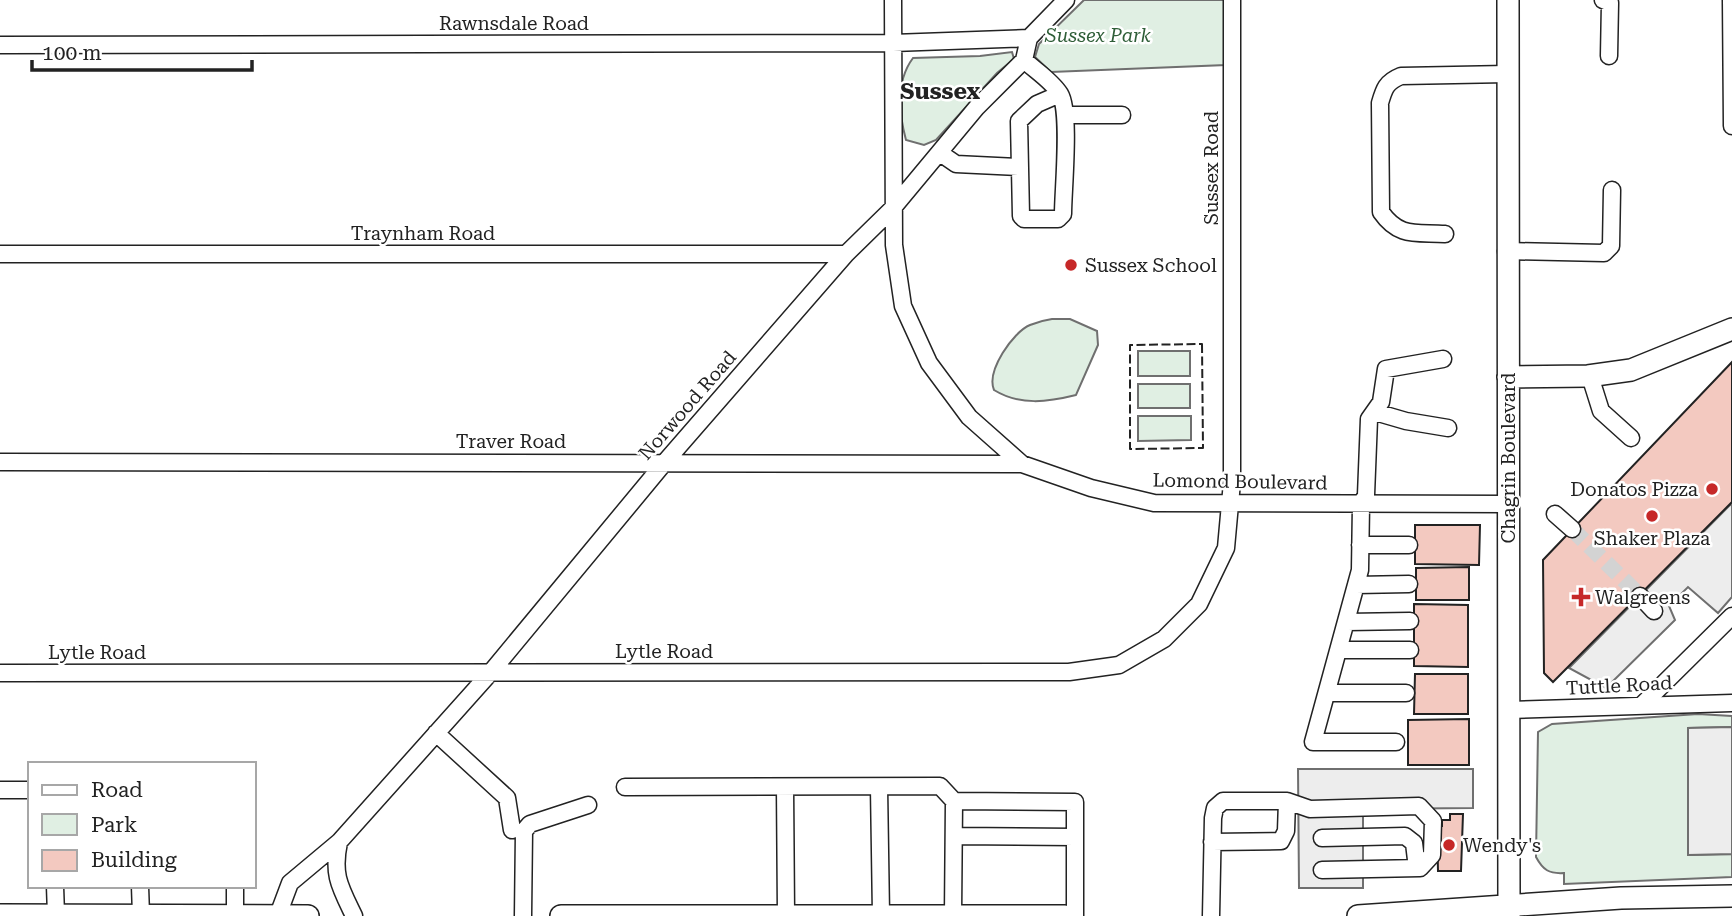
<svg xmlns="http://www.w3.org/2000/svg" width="1732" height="916" font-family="'Roboto Serif',serif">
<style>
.green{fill:#e0efe3;stroke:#6f6f6f;stroke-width:2}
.parking{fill:#ededed;stroke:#6f6f6f;stroke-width:2}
.building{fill:#f3c9c0;stroke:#222;stroke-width:2}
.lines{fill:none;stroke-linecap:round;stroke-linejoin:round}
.minor-tunnel{stroke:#d3d3d3;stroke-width:16;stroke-dasharray:16 8;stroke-linecap:butt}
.minor-casing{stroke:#222;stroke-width:19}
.major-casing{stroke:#222;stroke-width:24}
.minor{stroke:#fff;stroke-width:16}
.major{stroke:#fff;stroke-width:21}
.fence{stroke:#222;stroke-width:2;stroke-dasharray:9 3.5;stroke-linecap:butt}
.poi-dot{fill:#c62828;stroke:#fff;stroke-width:2.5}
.labels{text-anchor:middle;stroke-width:5;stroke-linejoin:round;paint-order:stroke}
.street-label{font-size:19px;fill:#222;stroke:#fff}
.park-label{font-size:19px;font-style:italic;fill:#2f5e38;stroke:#fff}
.poi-label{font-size:19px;fill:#222;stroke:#fff;text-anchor:start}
.quarter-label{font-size:23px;font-weight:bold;fill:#222;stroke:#fff}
</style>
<rect width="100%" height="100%" fill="#fff"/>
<!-- green -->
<path class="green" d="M1084,0H1224L1226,65L1051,72L1035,57L1039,44Z
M1012,52L1014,59L997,73L936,140L924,145L906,140C899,114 895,82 913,58L980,56Z
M1052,319H1070L1097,331L1098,345L1076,395C1048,402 1020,406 994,390C986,371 1013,332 1030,325C1037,322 1045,320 1052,319Z
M1138,351H1190V376H1138Z
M1138,384H1190V408H1138Z
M1138,416H1191V440L1138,441Z
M1698,714L1732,716V727L1688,728V855L1732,854V877L1564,884V873C1549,874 1543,870 1536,857L1538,732L1552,724Z"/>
<!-- parking -->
<path class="parking" d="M1732,503V597L1718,613L1688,587L1669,606L1675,620L1606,688L1569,668Z
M1732,727V854L1688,855V728Z
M1298,769H1473V808L1363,809V888H1299Z"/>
<!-- building -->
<path class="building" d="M1732,362V502L1553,682L1544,673L1543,560Z
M1415,525H1480L1479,565L1415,564Z
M1469,567V600H1416V568Z
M1414,604L1468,605V667L1414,666Z
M1415,674H1468V714H1414Z
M1469,719V765H1408V720Z
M1450,814H1463L1461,871H1438L1437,826H1442V820H1450Z"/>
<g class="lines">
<!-- minor-tunnel -->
<path class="minor-tunnel" d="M1572,529L1640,596"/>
<!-- minor casing -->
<g class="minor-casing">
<path id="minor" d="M893,0L894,245L903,306L929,363L969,417L1022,464L1091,488L1154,503L1508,504
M1603,0L1610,3L1609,56
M1731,0L1732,126
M0,45L893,43L1029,38
M1024,60C1036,71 1052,81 1060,94C1071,112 1063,190 1063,214L1058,219H1024L1021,216L1019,121L1037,104L1060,94
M1065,115H1122
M940,153L956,164L1020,167
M1445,234C1416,232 1399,238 1381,212L1380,103C1384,89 1386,82 1401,76L1507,74
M1506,251L1604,253L1611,246L1612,190
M0,254H846
M1590,376L1601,411L1631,438
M1375,412L1406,421L1448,428
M0,462L1022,464
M1555,514L1572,529
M1360,545H1409
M1356,585L1409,584
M1640,596L1654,611
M1347,622L1410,621
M1340,650H1410
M0,673L1069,672L1119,665L1164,639L1199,604L1226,548L1232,482V0
M1327,693H1406
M1641,706L1732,616
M1508,710L1732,703
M436,733L507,798L512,830
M1396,742H1313L1360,570L1361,505L1366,495L1369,419L1381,402L1386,369L1443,359
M625,787L940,786L954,801L953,915
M785,787L786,915
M879,787L881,915
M0,790H30
M954,801L1075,802V916
M954,836L1075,837
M1322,838L1405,836L1414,843L1417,868
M339,842C332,875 340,887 354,916
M1212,842L1281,841L1286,831L1287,801
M55,886L56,915
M140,886L141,915
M235,886V915
M278,915L290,883L339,842L491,672L665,462L846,254L893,208L977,107L1024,60L1029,38L1066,0
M523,916L524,831L530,824L588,805
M1211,916L1213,818L1215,808L1223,801H1287L1310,809L1419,806L1433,821L1432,855L1420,868L1322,870"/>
</g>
<!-- major casing -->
<g class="major-casing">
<path id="major" d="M1508,0L1509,916
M1508,377L1588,376L1631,370L1732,329
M0,915L308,916
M561,916H1065
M1358,916L1621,898L1732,896"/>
</g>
<!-- minor -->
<use href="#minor" class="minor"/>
<!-- major -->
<use href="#major" class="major"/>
<!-- fence -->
<path class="fence" d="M1202,344L1203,448L1130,449V345Z"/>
</g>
<!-- markers -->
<g class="poi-dot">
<circle cx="1071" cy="265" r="7"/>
<circle cx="1712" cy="489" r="7"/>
<circle cx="1652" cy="516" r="7"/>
<path d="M1577.5 586.5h7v7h7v7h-7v7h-7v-7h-7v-7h7z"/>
<circle cx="1449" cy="845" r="7"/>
</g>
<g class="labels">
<!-- street labels -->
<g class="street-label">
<text x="514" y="30">Rawnsdale Road</text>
<text transform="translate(1211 168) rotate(-90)" y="7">Sussex Road</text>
<text x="423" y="240">Traynham Road</text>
<text transform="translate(687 405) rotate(-49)" y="7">Norwood Road</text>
<text x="511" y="448">Traver Road</text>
<text transform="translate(1508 458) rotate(-90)" y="7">Chagrin Boulevard</text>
<text transform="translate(1240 481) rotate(1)" y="7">Lomond Boulevard</text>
<text x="664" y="658">Lytle Road</text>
<text x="97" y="659">Lytle Road</text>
<text transform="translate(1619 685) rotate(-3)" y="7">Tuttle Road</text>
</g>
<!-- park labels -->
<g class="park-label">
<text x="1098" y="42">Sussex Park</text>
</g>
<!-- poi labels -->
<g class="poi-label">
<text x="1085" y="272">Sussex School</text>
<text x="1698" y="496" text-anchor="end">Donatos Pizza</text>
<text x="1652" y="545" text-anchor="middle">Shaker Plaza</text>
<text x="1595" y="604">Walgreens</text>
<text x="1463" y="852">Wendy's</text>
</g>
<!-- quarter labels -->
<g class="quarter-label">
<text x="940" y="99">Sussex</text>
</g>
</g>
<!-- legend -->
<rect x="28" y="762" width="228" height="126" fill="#ffffff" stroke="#a7a7a7" stroke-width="2"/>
<rect x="42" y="785" width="35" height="10" fill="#ffffff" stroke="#a7a7a7" stroke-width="2"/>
<text x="91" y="797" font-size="21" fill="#222222">Road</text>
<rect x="42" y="814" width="35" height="21" fill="#e0efe3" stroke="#a7a7a7" stroke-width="2"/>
<text x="91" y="832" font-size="21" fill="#222222">Park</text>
<rect x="42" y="850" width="35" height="21" fill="#f3c9c0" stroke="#a7a7a7" stroke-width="2"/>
<text x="91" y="867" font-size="21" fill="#222222">Building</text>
<!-- scale -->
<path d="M32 60v10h220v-10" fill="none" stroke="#222222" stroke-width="3.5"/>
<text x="42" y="60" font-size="21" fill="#222222" stroke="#ffffff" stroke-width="5" paint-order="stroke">100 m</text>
</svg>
